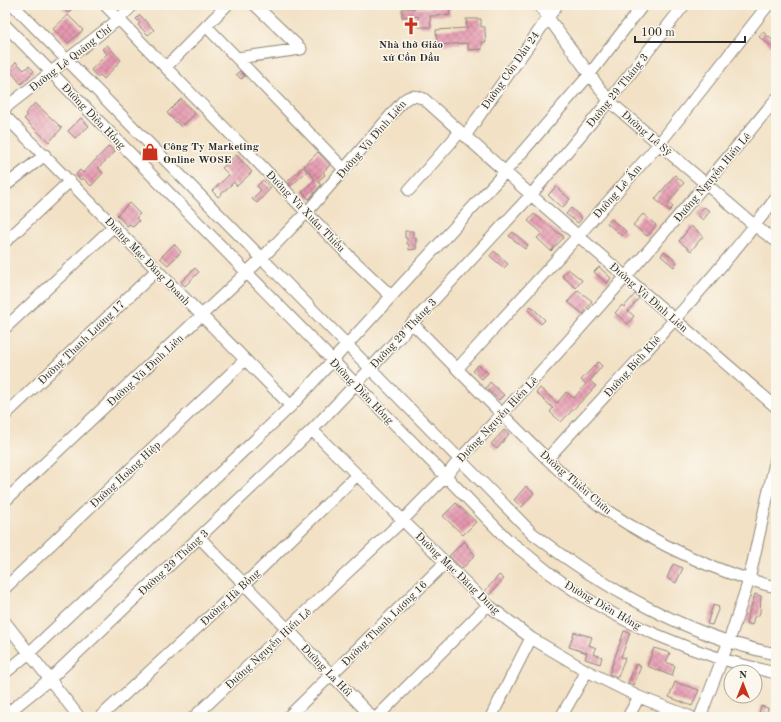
<svg xmlns="http://www.w3.org/2000/svg" width="781" height="722" font-family="'Old Standard TT',serif">
<style>
.building{fill:url(#building-cross-hatch)}
.lines{fill:none;stroke-linecap:round;stroke-linejoin:round}
.minor-casing{stroke:#8e8678;stroke-width:13}
.minor{stroke:#fff;stroke-width:11}
.labels{text-anchor:middle;stroke-width:3;stroke-linejoin:round;paint-order:stroke}
.poi-label{font-size:11px;font-weight:bold;fill:#2b2b2b;stroke:#fbf7ec}
.street-label{font-size:11px;fill:#2b2b2b;stroke:#fbf7ec}
</style>
<defs>
<pattern id="building-cross-hatch" width="8" height="8" patternUnits="userSpaceOnUse"><rect width="8" height="8" fill="#e494ad"/><path d="M0 0l8 8M0 8l8-8" fill="none" stroke="#b9798d"/></pattern>
</defs>
<rect width="100%" height="100%" fill="#fbf7ec"/>
<filter id="ink" filterUnits="userSpaceOnUse"><feTurbulence type="fractalNoise" baseFrequency=".025" numOctaves="2"/><feDisplacementMap in="SourceGraphic" scale="8" xChannelSelector="R" yChannelSelector="G"/><feConvolveMatrix kernelMatrix="1 2 1 2 8 2 1 2 1" color-interpolation-filters="sRGB"/></filter>
<filter id="wash" filterUnits="userSpaceOnUse"><feTurbulence type="fractalNoise" baseFrequency=".012" numOctaves="4" result="noise"/><feDisplacementMap in="SourceGraphic" scale="16" xChannelSelector="R" yChannelSelector="G"/><feGaussianBlur stdDeviation="0.9" result="paint"/><feColorMatrix in="noise" values="0 0 0 0 0 0 0 0 0 0 0 0 0 0 0 0 0 1.4 0 .05"/><feComposite in="paint" operator="in"/></filter>
<g filter="url(#wash)">
<rect width="100%" height="100%" fill="#f2e1c5"/>
<g id="blocks">
<!-- building -->
<path class="building" d="M60,5H76L68,13Z
M449,7L450,15L430,16L431,27H419L418,16L402,17V9Z
M68,15L83,30L68,43L53,29Z
M140,15L154,30L148,35L138,25L140,23L136,19Z
M466,19H481V27H485V31L486,42H482V49L468,50V43L437,45L436,30L467,28Z
M763,32L776,43L774,48L759,37Z
M107,45L121,60L104,79L100,75L97,77L91,70L107,54L102,49Z
M16,62L24,70L29,66L34,71L21,84L9,69Z
M240,71L245,76L241,79L236,74Z
M181,99L195,114L181,127L167,113Z
M35,103L62,128L49,142L24,119L27,116L25,114Z
M81,118L89,126L75,138L68,131Z
M109,146L115,152L98,168L103,173L91,186L83,178L81,180L76,175L80,170L83,173Z
M318,152L330,165L323,172L325,175L318,181L321,185L309,199L302,192L315,179L304,166Z
M236,155L252,172L237,186L234,182L218,197L212,191L229,175L222,168Z
M303,167L307,171L291,186L287,182Z
M675,175L684,183L668,203L673,207L669,211L655,199Z
M263,180L271,188L257,203L252,199L261,190L257,186Z
M556,187L570,199L562,208L548,195Z
M129,203L140,214L136,218L139,221L133,227L130,224L127,226L117,215Z
M704,207L710,211L703,220L697,215Z
M571,208L582,218L578,223L566,214Z
M534,214L564,237L551,251L537,238L542,233L528,221Z
M643,214L656,225L647,236L633,225Z
M611,219L626,231L622,236L607,223Z
M691,226L703,236L691,251L679,241Z
M405,231H413V238H416V249L409,250V244H407V238H405Z
M513,232L528,245L525,249L509,236Z
M174,244L181,252L168,265L160,258Z
M494,251L508,264L504,268L490,256Z
M664,251L677,262L674,267L661,256Z
M599,267L611,278L607,283L594,272Z
M195,268L199,272L185,286L181,282Z
M568,269L582,280L576,288L562,276Z
M578,290L592,301L583,314L568,302Z
M635,294L639,298L628,311L634,316L628,324L615,313L622,305L624,307Z
M531,306L545,320L541,324L527,309Z
M598,362L602,366L590,381L596,386L561,422L550,412L553,408L536,393L540,388L557,403L566,392L574,398L586,384L581,380Z
M478,365L488,373L482,379L473,371Z
M490,382L504,395L499,400L486,388Z
M504,430L509,434L497,449L491,444Z
M526,486L534,493L522,507L514,500Z
M456,503L476,522L463,535L443,516Z
M464,541L468,545L467,546L475,555L462,569L449,556Z
M673,564L683,568L676,583L667,578Z
M499,575L504,579L489,595L485,591Z
M755,594L761,596L760,612L759,615L754,617L752,625L746,623Z
M713,605L719,607L712,625L707,624Z
M624,631L630,633L621,657L625,658L618,677L609,674Z
M574,632L592,637L589,645L596,648L594,654L602,657L600,664L585,659L587,653L569,647Z
M654,648L670,653L666,662L675,666L672,676L647,666Z
M636,664L641,666L634,685L628,683Z
M675,682L699,690L692,706L669,697Z
M761,706L768,708L766,717H758Z"/>
</g>
</g>
<g filter="url(#ink)">
<use href="#blocks" fill-opacity="0" stroke="#8e8678" stroke-width="1"/>
<g class="lines">
<!-- minor casing -->
<g class="minor-casing">
<path id="minor" d="M13,5L532,533C601,587 690,637 776,654
M105,5L349,256L391,296
M539,5L609,101L755,226L776,241
M5,25L508,540C523,551 537,563 551,574C616,623 697,656 776,673
M206,26L344,169
M237,58L301,49L255,5
M166,67L227,5
M5,108L119,19L133,5
M5,116L291,406
M465,136L557,5
M5,186L45,155
M409,190L460,132
M5,242L70,181
M412,323C455,367 497,410 540,452C561,472 582,494 606,510C658,545 715,572 776,587
M5,328L114,226
M457,369L578,236L659,144L768,5
M5,415L157,270
M312,430L488,605L531,638L587,671L639,697L691,717
M547,459C625,373 706,290 776,198
M5,501L262,258L307,212L403,101C410,95 415,95 424,99L531,195L776,407
M199,537L372,717
M5,588L245,360
M5,622L79,717
M5,673L29,653L291,406L505,172L589,75L643,5
M5,715L50,679L312,430L370,369L531,195L609,101L684,5
M100,717L245,584L357,475
M194,717L403,520L446,476L459,460C569,343 675,223 776,99
M288,717L445,563
M377,717L488,605
M491,717L531,638
M561,717L587,671
M628,717L639,697
M700,717L729,641L749,580L776,458"/>
</g>
<!-- minor -->
<use href="#minor" class="minor"/>
</g>
</g>
<!-- icons -->
<defs>
<g id="church-bare" transform="scale(1.38)"><path d="M-1.2-6h2.4v3.5h3.3v2.4h-3.3V6h-2.4V-.1h-3.3v-2.4h3.3Z" fill="#c8321e" stroke="#fbf7ec" stroke-width="2.5" paint-order="stroke"/></g>
<g id="shop-bare" transform="scale(1.38)"><path d="M-5-2.5h2.3a2.7 3.5 0 0 1 5.4 0H5L5.5 6h-11ZM-1.5-2.5h3a1.5 2.3 0 0 0-3 0Z" fill="#c8321e" stroke="#fbf7ec" stroke-width="2.5" paint-order="stroke"/></g>
</defs>
<g fill-rule="evenodd">
<use href="#church-bare" x="411" y="26"/>
<use href="#shop-bare" x="150" y="152"/>
</g>
<g class="labels">
<!-- poi labels -->
<g class="poi-label">
<text x="411" y="48">Nhà thờ Giáo<tspan x="411" dy="13">xứ Cồn Dầu</tspan></text>
<text x="163" y="150" text-anchor="start">Công Ty Marketing<tspan x="163" dy="13">Online WOSE</tspan></text>
</g>
<!-- street labels -->
<g class="street-label">
<text transform="translate(70 58) rotate(-38)" y="4">Đường Lê Quảng Chí</text>
<text transform="translate(510 70) rotate(-55)" y="4">Đường Cồn Dầu 24</text>
<text transform="translate(617 90) rotate(-51)" y="4">Đường 29 Tháng 3</text>
<text transform="translate(94 116) rotate(46)" y="4">Đường Diên Hồng</text>
<text transform="translate(647 133) rotate(41)" y="4">Đường Lê Sỹ</text>
<text transform="translate(371 139) rotate(-49)" y="4">Đường Vũ Đình Liên</text>
<text transform="translate(712 177) rotate(-50)" y="4">Đường Nguyễn Hiến Lê</text>
<text transform="translate(617 191) rotate(-49)" y="4">Đường Lê Ấm</text>
<text transform="translate(306 211) rotate(46)" y="4">Đường Vũ Xuân Thiều</text>
<text transform="translate(148 261) rotate(46)" y="4">Đường Mạc Đăng Doanh</text>
<text transform="translate(649 297) rotate(41)" y="4">Đường Vũ Đình Liên</text>
<text transform="translate(403 333) rotate(-47)" y="4">Đường 29 Tháng 3</text>
<text transform="translate(81 342) rotate(-44)" y="4">Đường Thanh Lương 17</text>
<text transform="translate(632 366) rotate(-48)" y="4">Đường Bích Khê</text>
<text transform="translate(145 370) rotate(-43)" y="4">Đường Vũ Đình Liên</text>
<text transform="translate(362 391) rotate(46)" y="4">Đường Diên Hồng</text>
<text transform="translate(497 419) rotate(-47)" y="4">Đường Nguyễn Hiến Lê</text>
<text transform="translate(125 474) rotate(-43)" y="4">Đường Hoàng Hiệp</text>
<text transform="translate(576 482) rotate(41)" y="4">Đường Thiều Chửu</text>
<text transform="translate(173 562) rotate(-43)" y="4">Đường 29 Tháng 3</text>
<text transform="translate(458 573) rotate(44)" y="4">Đường Mạc Đăng Dung</text>
<text transform="translate(230 597) rotate(-43)" y="4">Đường Hà Bồng</text>
<text transform="translate(603 605) rotate(30)" y="4">Đường Diên Hồng</text>
<text transform="translate(384 623) rotate(-45)" y="4">Đường Thanh Lương 16</text>
<text transform="translate(268 648) rotate(-43)" y="4">Đường Nguyễn Hiến Lê</text>
<text transform="translate(327 670) rotate(46)" y="4">Đường La Hối</text>
</g>
</g>
<!-- margin -->
<rect width="781" height="722" fill="none" stroke="#fbf7ec" stroke-width="20"/>
<!-- north arrow -->
<g transform="translate(743 684)"><circle r="19" fill="#fbf7ec" stroke="#a8a59f"/>
<path d="M0-3L7 15L0 10L-7 15Z" fill="#c8321e"/>
<text y="-6" font-size="11" font-weight="bold" text-anchor="middle" fill="#2b2b2b">N</text>
</g>
<!-- scale -->
<path d="M635 36v6h110v-6" fill="none" stroke="#2b2b2b" stroke-width="2"/>
<text x="641" y="36" font-size="12" fill="#2b2b2b" stroke="#fbf7ec" stroke-width="3" paint-order="stroke">100 m</text>
</svg>
